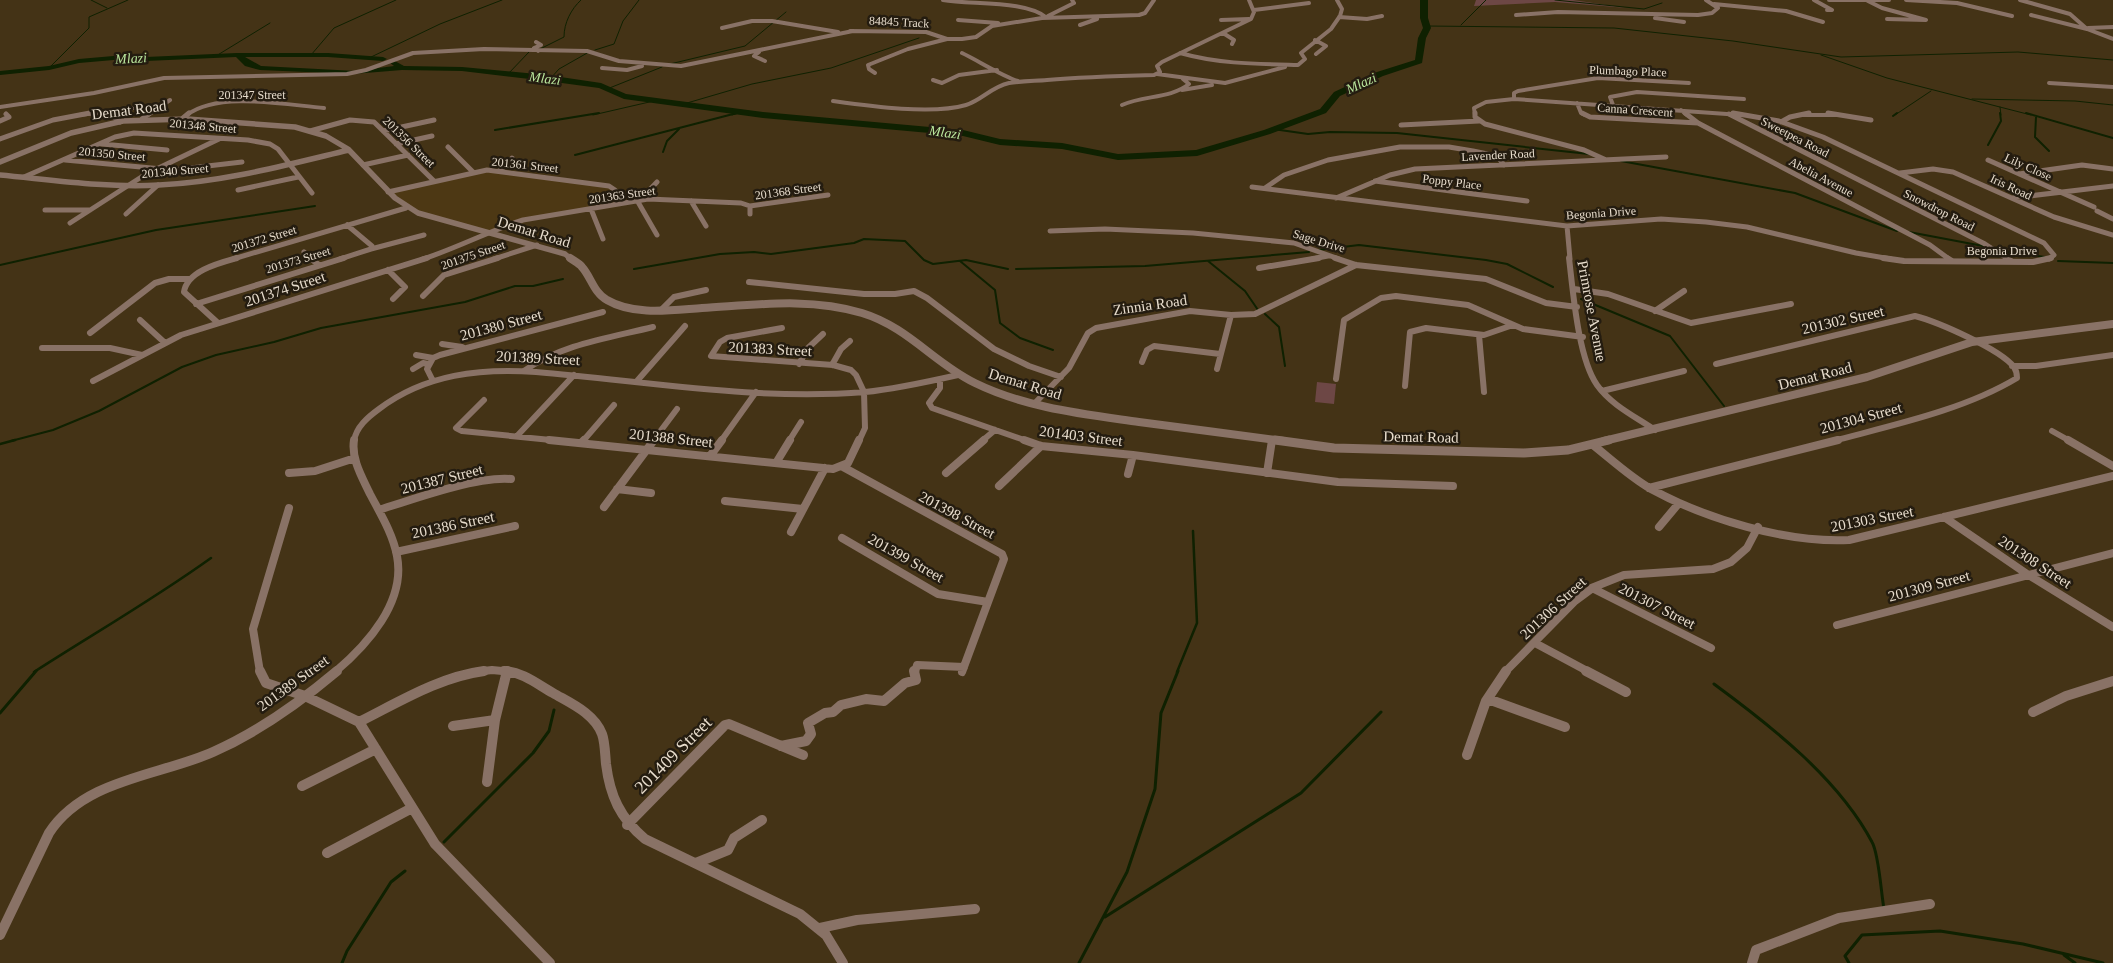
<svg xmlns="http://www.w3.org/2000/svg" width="2113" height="963" font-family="'Times New Roman',serif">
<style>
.built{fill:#4d3814}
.green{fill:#6d4745}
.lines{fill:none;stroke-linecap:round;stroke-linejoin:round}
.stream-far3{stroke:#0f2101;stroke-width:1}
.stream-far2{stroke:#0f2101;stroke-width:2}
.stream-far1{stroke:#0f2101;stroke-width:2.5}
.stream{stroke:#0f2101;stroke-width:3}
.river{fill:#0f2101;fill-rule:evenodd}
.minor-far4{stroke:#897266;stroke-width:4}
.minor-far3{stroke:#897266;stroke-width:5}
.minor-far2{stroke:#897266;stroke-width:6}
.minor-far1{stroke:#897266;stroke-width:8}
.minor{stroke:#897266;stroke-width:10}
.tertiary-far2{stroke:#897266;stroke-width:5.5}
.tertiary-far1{stroke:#897266;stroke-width:8}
.tertiary{stroke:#897266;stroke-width:9}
.labels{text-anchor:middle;stroke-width:5;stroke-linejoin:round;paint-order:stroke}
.far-street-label{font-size:12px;fill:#e7dccc;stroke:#241c10}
.far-water-label{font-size:14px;font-style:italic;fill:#b9e59c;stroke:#241c10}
.street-label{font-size:15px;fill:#e7dccc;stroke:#241c10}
.near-street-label{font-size:18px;fill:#e7dccc;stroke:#241c10}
</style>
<rect width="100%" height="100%" fill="#443316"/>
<!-- built -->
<path class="built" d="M486,170L609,186L622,203L523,220L490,233L418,213L388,192Z"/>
<!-- green -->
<path class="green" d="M1476,0H1573L1627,8L1555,2L1474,6Z
M1317,382L1336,384L1334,404L1315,402Z"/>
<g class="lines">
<!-- stream-far3 -->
<path class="stream-far3" d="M91,0L107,8
M1555,0L1644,9L1662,3
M1461,25L1486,0
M1426,26L1614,28L1733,41L1841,57L2018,52L2113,60
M540,49L564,37C564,23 571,9 581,0
M595,50L614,44L623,21L639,0
M311,55L334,28L396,0
M1821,55L1887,78L2031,115
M216,56L270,23
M369,58L440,24L502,0
M670,64L745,46L786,12
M49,68L89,28V17L128,0
M508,74L529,52
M550,79L559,69L589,52
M607,89L662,67
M1972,99L2075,101L2113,105
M687,103L752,84L831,68L919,38
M2000,107L2001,115
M593,115L658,100
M732,115L742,112
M1895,115L1931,91"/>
<!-- stream-far2 -->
<path class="stream-far2" d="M2026,113L2113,138
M1893,116L1897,113
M2036,117L2035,137L2049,151
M1273,129L1308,134L1330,132L1397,133L1589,154
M495,130L599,113
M1988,145L2001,121L2000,113
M663,152L667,141L679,129
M575,155L737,113
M1621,161L1795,193L1897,231
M1909,232L1983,246
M1318,250L1359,245L1486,260L1507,264L1553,287
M2007,252L2045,257
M960,261L995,290L1000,323L1020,338L1053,350
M1208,261L1245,291L1258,310
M2058,261L2113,263
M0,265L156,230L315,206
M634,269L720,254L754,252L771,254L854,243L864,239L905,241L924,260L933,264L966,260L1008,269
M1016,269L1145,266L1309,252
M1581,299L1670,336L1724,406
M1265,314L1279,327L1285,366
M11,441L53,430L99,411L182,367L216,355L274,342L321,328L465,302L515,286H533L563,279"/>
<!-- stream-far1 -->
<path class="stream-far1" d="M0,444L15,440
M34,672C93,634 154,599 211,558
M1177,672L1197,623L1193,531"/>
<!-- stream -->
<path class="stream" d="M1714,684C1771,726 1838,778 1872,842C1879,854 1881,893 1884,909
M0,713L36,671
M444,842L533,753L549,731L554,710
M1105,917L1301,793L1381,712
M2064,955L2075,963
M342,963L347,951L391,882L405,871
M1079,963L1127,872L1155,789L1161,713L1178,671
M1849,963L1845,956L1862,935L1940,931L2023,944L2103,963"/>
<!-- river -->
<path class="river" d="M1420,0H1428V18L1431,28L1426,38L1422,63L1383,76L1340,96L1326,113L1270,134L1197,156L1118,160L1062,149L1000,145L963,136L763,118L624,99L599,88L547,81L462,71L402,70L353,74L260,70L245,66L236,57L146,61L125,59L79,63L49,70L0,75V71L49,66L79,59L125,55L146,57L237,53H328L383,57L387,59L383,61L328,57H245L261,66L356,71L394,66L389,62L393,60L404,66L462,67L547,75L601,83L626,94L763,112L963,130L1000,139L1062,143L1118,154L1196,150L1264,130L1320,109L1334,92L1377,72L1415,60L1418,38L1423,28L1420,18Z"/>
<!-- minor-far4 -->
<path class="minor-far4" d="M943,0C971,5 1027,0 1047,18
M1814,0L1832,10H1827
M1829,0H1889
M1906,0L1957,3L2012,16
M2020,0L2070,14L2087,29L2113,39
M1868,1L1882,8L1926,20L1887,19
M1714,4L1786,11L1823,22
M1254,10L1309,3
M1516,15L1558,12L1698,15L1712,13L1718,8L1706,0
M2031,15L2087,29
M1048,16L1074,3L1072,0
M1339,17L1367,19L1382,16
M1655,18L1684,22
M958,20L998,23
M1221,20L1249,19
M1080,25L1097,19
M722,28L752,21H772L838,32
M2088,28L2113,27
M850,31L926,32L947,39H962L976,37L992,26L1042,18L1139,15L1145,13L1154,0
M1223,33L1234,40L1232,44
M1315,40L1326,46L1316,54
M536,42L541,45L534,48L538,51
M759,52L754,56L765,61
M962,53C977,60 1004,77 1018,81
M1180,53C1219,64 1257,64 1298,65L1305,59L1301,53L1331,29L1340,16L1342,9L1337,0
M602,68L627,70L642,66
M875,73L869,69L868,65L908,49L947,39
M1157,74L1225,83L1285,67
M933,80L942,83L959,75L997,70
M2049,83L2113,87
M1182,90L1212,85
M1514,99V93L1518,91L1598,78L1689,83
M833,101C869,106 932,115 966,105C982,100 991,87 1009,83C1022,81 1035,81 1047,80C1083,77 1118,76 1154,75L1160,72L1157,66L1162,62L1251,19L1254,12L1249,0
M1577,103L1581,113L1585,115
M1122,105C1144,95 1170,99 1189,84L1183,79
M1613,105L1610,97L1637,92L1744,99
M0,107L94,93L164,78L347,74L366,70L413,53L484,49L587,51L619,61L681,66L853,31
M1681,110L1687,115
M109,113L133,108
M79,115L96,113L111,115
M148,115L170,100
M187,115C218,91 287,105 324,108
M1475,115L1474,108L1486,102L1514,99L1741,115
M1800,115H1840"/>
<!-- minor-far3 -->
<path class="minor-far3" d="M109,113L120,122
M1475,113V117L1485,124L1584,150L1604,159
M1582,113L1590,117L1698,123
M1685,113L1698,123L1930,245L1949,259
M1733,113L1779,121L1823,137L2044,243L2054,255L2049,259
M1828,113L1871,120
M1729,114L1985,244L2008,259
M183,118L189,113
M142,119L150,113
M0,121L9,117L6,114
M1781,122L1790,117L1809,113
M1401,125L1479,121
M310,131L350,120L374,122L434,181
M383,131L434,120
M0,139L53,120L90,113
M102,144L167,150
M396,144L432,136
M448,147L473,172
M65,160L173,170L242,162
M1988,160L2094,207
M363,165L408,155
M500,170L510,163L512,158
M1900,173L1933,169L1953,172L2054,217L2113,235
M2019,174L2082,165L2113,169
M24,177L115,137L134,133L248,140L270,144L278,149L312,193
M1375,181L1527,201
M657,182L638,202L657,235
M1252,187L1567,226L1661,219L1706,222L1747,227L1856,253L1891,259
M1265,188L1284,175L1328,160L1400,147H1449L1473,151L1497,156L1504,165
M238,190L298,177
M388,192L487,170L609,186L615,190L622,203
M1336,198L1390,175L1415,169L1666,157
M2012,198L2113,186
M691,201L706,226
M750,206L828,195
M591,209L603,239
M45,210H90
M2097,211L2113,219
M126,214L158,185
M70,223L146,174L219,139
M1567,226L1570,259
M1050,231L1105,229L1193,233L1294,243L1339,259
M371,249L424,235
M304,252L312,259
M233,259L406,208
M340,259L371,249L372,246L347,225
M423,259C457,248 489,231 523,220L648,199L741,203L750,206V214
M494,259L537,245
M1312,259L1328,256"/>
<!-- minor-far2 -->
<path class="minor-far2" d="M310,258L319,265
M1335,258L1356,265L1486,279L1546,303L1577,307
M1569,258C1573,291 1578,358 1597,385C1611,405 1636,417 1655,430
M1883,258L1904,261L2033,262L2051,258
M1947,258L1952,261
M2006,258L2011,261
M1259,268L1319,258
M388,270L405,287L393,299
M749,282L864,294H895L914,291L927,298L994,349L1029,366L1061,377
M1574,289L1608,294L1691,323L1791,304
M423,296L444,275L498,258
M196,304L344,258
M660,311L674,297L706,290
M1655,311L1684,291
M140,320L165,343
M218,323L184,292C187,271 219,263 237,258
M782,328L727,338L720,342L711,356L833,365L851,370L856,375L864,392L865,428L859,441
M90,333L155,283L169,279H190
M1479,335L1484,392
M442,344L462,347
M42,348H110L142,355
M416,355L433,358
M1142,362L1147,350L1154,346L1220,354
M799,364L808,348L823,334
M1716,364L1915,316C1938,322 2000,349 2014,367C2016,370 2017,374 2017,378C1964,410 1893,425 1833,441
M832,365L841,349L850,341
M2012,366H2036L2113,355
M413,369L423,363L428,364
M1217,369L1231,315
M524,371C562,344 609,338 653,327
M940,379V388L929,403L932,408L1027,441
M1336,379L1344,320L1381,298L1396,296L1468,305L1523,329L1583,337
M93,381L181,335L427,258
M433,381L427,369L433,358L440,355L603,312
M637,381L685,326
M1405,386L1410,332L1426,328L1484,335L1513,325
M1602,391L1684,371
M484,400L456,428L462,431L561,441
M1034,404L1069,368L1088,333L1096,328L1190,311L1231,315L1255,314L1356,265
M2052,431L2070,441
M517,436L574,375
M354,441C356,427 368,417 379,409C425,374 481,368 536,372C645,381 756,401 865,392C896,389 927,382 958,375
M583,441L614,405
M653,441L677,409
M721,441L756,392
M789,441L801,422
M982,441L995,430"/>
<!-- minor-far1 -->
<path class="minor-far1" d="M549,440L833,469L848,463L859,440
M1024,440L1041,446L1133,455L1338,482L1453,486
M2068,440L2113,466
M581,443L584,440
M1593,445C1612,460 1630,477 1651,489C1706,519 1786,543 1849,540L2113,476
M710,456L722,440
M776,463L790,440
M843,467L1002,554L1004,559L962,672
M289,473L315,471L355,458
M946,473L984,440
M1267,473L1272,440
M1128,474L1133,455
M999,486L1041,446
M1649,488L1838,440
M617,489L651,493
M725,501L803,509
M604,507L654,440
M379,510C413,499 477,476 511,479
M1944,517L2027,574L2113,627
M1659,527L1679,503
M791,532L825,468
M842,538L938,594L988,602
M396,552L515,526
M1592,588L1711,648
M1837,625L2113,553
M1535,643L1589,672
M260,672L253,629L289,508
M335,672C367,645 406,602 397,556C393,534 380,513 370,494C362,477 351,459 354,440
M475,672L492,670L512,672
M507,672V670
M915,672L917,665L964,667
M1505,672L1575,601L1594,587L1624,575L1713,569L1731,562L1747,548L1758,527"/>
<!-- minor -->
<path class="minor" d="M260,671L266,683L305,696L359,722L435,844L550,963
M504,671C523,672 537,684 553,693C570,703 594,713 602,734C605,742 605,754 606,764C610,796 620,818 645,839L800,914L826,935L843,963
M1586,671L1626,692
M1488,699L1565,727
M2033,712L2066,696L2113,681
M359,722C399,702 439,677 484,671
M453,726L495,720
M781,746L806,741L811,734L808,723L825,713L833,712L841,705L866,699L884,701L905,683L916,680L914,671
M1467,755L1486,701L1506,671
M487,782L495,720L507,671
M302,786L376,749
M627,825L725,725L729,724L803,755
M327,853L412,808
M696,863L728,850L734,838L762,820
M820,928L857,920L975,909
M0,935L49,833C84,779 159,776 213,752C258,732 299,703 337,671
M1752,963L1756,950L1839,918L1930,904"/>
<!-- tertiary-far2 -->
<path class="tertiary-far2" d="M0,162L71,133L123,121L187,119L295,127L326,136L348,149L395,198L418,213L565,254L571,259
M0,175C53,180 106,188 159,185C224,182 286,165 349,150"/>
<!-- tertiary-far1 -->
<path class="tertiary-far1" d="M570,258C574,261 579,263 582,267C591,277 594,293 607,300C634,316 672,310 702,308C754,305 810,297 862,313C908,327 934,363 975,383C1026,408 1084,414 1139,422C1187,428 1236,435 1284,441
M1604,441L1867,377L1972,342L2113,324"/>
<!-- tertiary -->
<path class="tertiary" d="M1275,440L1334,448L1524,453L1568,450L1609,440"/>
</g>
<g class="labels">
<!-- far-street labels -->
<g class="far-street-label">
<text transform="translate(899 22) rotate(3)" y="4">84845 Track</text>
<text transform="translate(1628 71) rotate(2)" y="4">Plumbago Place</text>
<text x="252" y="99">201347 Street</text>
<text transform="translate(1635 110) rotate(4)" y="4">Canna Crescent</text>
<text transform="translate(203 126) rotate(5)" y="4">201348 Street</text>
<text transform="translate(1795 137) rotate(27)" y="4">Sweetpea Road</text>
<text transform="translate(409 142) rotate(44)" y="4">201356 Street</text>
<text transform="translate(112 154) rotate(5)" y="4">201350 Street</text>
<text transform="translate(1498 155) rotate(-3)" y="4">Lavender Road</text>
<text transform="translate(525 165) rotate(6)" y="4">201361 Street</text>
<text transform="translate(2028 167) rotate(24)" y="4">Lily Close</text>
<text transform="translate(175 171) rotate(-5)" y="4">201340 Street</text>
<text transform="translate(1821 177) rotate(28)" y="4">Abelia Avenue</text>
<text transform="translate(1452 182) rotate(7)" y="4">Poppy Place</text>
<text transform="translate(2011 187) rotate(25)" y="4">Iris Road</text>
<text transform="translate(788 191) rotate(-8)" y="4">201368 Street</text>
<text transform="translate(622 195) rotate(-8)" y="4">201363 Street</text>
<text transform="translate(1939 210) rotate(27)" y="4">Snowdrop Road</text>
<text transform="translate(1601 213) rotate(-4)" y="4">Begonia Drive</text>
<text transform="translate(264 239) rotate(-17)" y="4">201372 Street</text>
<text transform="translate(1319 241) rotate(17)" y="4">Sage Drive</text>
<text x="2002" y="255">Begonia Drive</text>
<text transform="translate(473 255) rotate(-19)" y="4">201375 Street</text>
<text transform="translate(298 260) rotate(-17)" y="4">201373 Street</text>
</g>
<!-- far-water labels -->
<g class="far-water-label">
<text transform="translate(131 58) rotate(-3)" y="5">Mlazi</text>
<text transform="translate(545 78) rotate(7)" y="5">Mlazi</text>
<text transform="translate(1361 83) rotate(-25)" y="5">Mlazi</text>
<text transform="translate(945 132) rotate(8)" y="5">Mlazi</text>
</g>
<!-- street labels -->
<g class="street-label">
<text transform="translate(129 110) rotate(-7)" y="5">Demat Road</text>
<text transform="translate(534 232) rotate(17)" y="5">Demat Road</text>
<text transform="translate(285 289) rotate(-18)" y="5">201374 Street</text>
<text transform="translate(1150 305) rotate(-8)" y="5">Zinnia Road</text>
<text transform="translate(1592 311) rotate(79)" y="5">Primrose Avenue</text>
<text transform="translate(1843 320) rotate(-13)" y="5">201302 Street</text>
<text transform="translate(501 325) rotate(-15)" y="5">201380 Street</text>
<text transform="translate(770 349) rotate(3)" y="5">201383 Street</text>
<text transform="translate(538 358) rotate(3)" y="5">201389 Street</text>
<text transform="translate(1815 376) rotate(-14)" y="5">Demat Road</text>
<text transform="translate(1025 384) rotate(17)" y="5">Demat Road</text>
<text transform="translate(1861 418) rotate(-15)" y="5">201304 Street</text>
<text transform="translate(1081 436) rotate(7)" y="5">201403 Street</text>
<text transform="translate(1421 437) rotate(1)" y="5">Demat Road</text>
<text transform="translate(671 438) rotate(6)" y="5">201388 Street</text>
<text transform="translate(442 479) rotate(-14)" y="5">201387 Street</text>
<text transform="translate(957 515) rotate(28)" y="5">201398 Street</text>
<text transform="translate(1872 519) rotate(-11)" y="5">201303 Street</text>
<text transform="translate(453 525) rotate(-12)" y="5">201386 Street</text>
<text transform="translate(906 558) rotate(29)" y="5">201399 Street</text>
<text transform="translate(2035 562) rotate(33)" y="5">201308 Street</text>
<text transform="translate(1929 586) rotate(-15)" y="5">201309 Street</text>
<text transform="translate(1657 606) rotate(27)" y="5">201307 Street</text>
<text transform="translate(1553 608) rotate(-43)" y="5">201306 Street</text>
<text transform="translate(293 683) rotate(-36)" y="5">201389 Street</text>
</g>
<!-- near-street labels -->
<g class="near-street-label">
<text transform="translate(673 755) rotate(-45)" y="6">201409 Street</text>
</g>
</g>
</svg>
